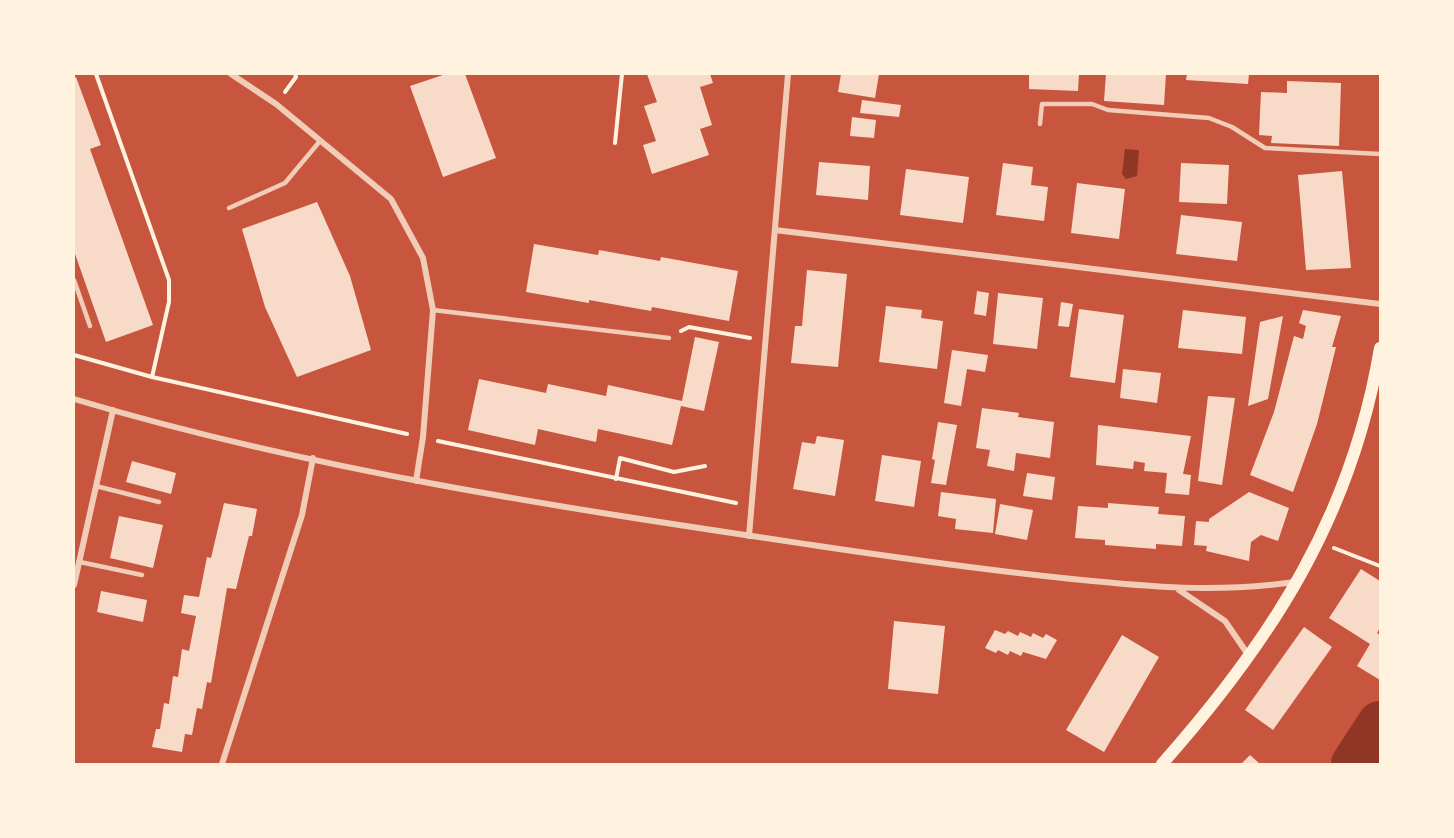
<svg xmlns="http://www.w3.org/2000/svg" width="1454" height="838" font-family="'Sofia Sans Condensed',sans-serif">
<style>
.water{fill:#8f3625}
.lines{fill:none;stroke-linecap:round;stroke-linejoin:round}
.river{stroke:#8f3625;stroke-width:46}
.building{fill:#f7dbc8}
.path{stroke:#fff3e0;stroke-width:4}
.service{stroke:#f1ccb7;stroke-width:4.5}
.minor{stroke:#f1ccb7;stroke-width:6}
.secondary{stroke:#fff3e0;stroke-width:12}
</style>
<rect width="100%" height="100%" fill="#c8553d"/>
<!-- water -->
<path class="water" d="M1125,149L1139,150L1137,176L1126,179L1122,174Z"/>
<g class="lines">
<!-- river -->
<path class="river" d="M1354,764L1380,724"/>
</g>
<!-- building -->
<path class="building" d="M446,74H465L496,158L443,177L410,86Z
M647,74H710L713,83L700,87L712,125L700,129L709,155L652,174L643,145L656,141L644,106L657,102Z
M841,74H879L875,98L838,92Z
M1029,74H1079L1078,91L1029,89Z
M1106,74H1166L1164,105L1104,101Z
M1187,74H1249L1248,84L1186,80Z
M76,77L101,145L90,149L153,325L106,342L74,251V78Z
M1287,81L1341,83L1339,146L1271,143L1272,136L1259,135L1261,92L1287,93Z
M862,100L901,105L899,117L860,113Z
M852,117L876,120L874,138L850,136Z
M819,162L870,166L868,200L816,195Z
M1003,163L1033,167L1031,185L1048,187L1044,221L996,215Z
M1181,163L1229,165L1227,204L1179,202Z
M906,169L969,177L963,223L900,215Z
M1342,171L1351,268L1306,270L1298,175Z
M1077,183L1125,189L1119,239L1071,233Z
M317,202L350,276L371,350L297,377L265,307L242,229Z
M1181,215L1242,222L1237,261L1176,254Z
M534,244L598,255L599,250L660,261L661,257L738,271L729,321L652,307L651,311L589,300V303L526,292Z
M807,270L847,274L838,367L791,363L795,326H802Z
M977,291L989,293L986,316L974,314Z
M998,293L1043,298L1037,349L993,344Z
M1061,302L1073,304L1069,327L1058,326Z
M886,306L922,310L921,318L943,321L937,369L879,362Z
M1079,309L1124,315L1115,383L1070,377Z
M1183,310L1246,317L1242,354L1178,348Z
M1303,310L1341,316L1332,347H1336L1317,424L1293,492L1250,475L1274,412L1294,336L1303,339L1306,326L1299,323Z
M1283,316L1268,399L1248,406L1260,322Z
M695,337L719,342L704,411L681,406L672,445L598,429L596,442L538,429L535,445L468,430L479,379L546,393L548,384L606,396L608,385L682,401Z
M952,350L988,355L985,372L967,369L961,406L944,403Z
M1123,369L1161,373L1157,403L1120,398Z
M1208,396L1235,398L1222,485L1198,481Z
M982,408L1019,413L1018,417L1054,422L1050,458L1016,453L1014,471L987,466L990,450L976,448Z
M938,422L957,425L946,485L931,483L935,460L932,459Z
M1098,425L1191,436L1183,474L1191,475L1189,495L1165,493L1167,473L1144,471L1145,463L1134,461L1133,469L1096,465Z
M817,436L844,440L835,496L793,489L802,442L815,444Z
M882,455L921,461L914,507L875,501Z
M132,461L176,473L171,494L126,482Z
M1027,473L1055,477L1052,500L1023,496Z
M941,492L996,499L993,533L955,529L956,519L938,516Z
M1249,492L1289,508L1278,541L1261,535L1251,542L1249,561L1206,551L1207,546L1194,545L1196,521L1209,522V519Z
M224,503L257,509L252,536H249L236,589L227,588L211,683L207,682L202,709L197,708L192,735L185,734L182,752L152,747L156,729H160L164,703L169,704L173,676L178,677L182,649L189,651L196,616L181,613L184,595L199,597L207,557L211,558Z
M1108,503L1159,507L1158,514L1185,516L1182,546L1156,544V549L1105,545V540L1075,538L1078,506L1108,508Z
M1000,504L1033,510L1027,540L995,534Z
M119,516L163,525L153,568L110,558Z
M1361,569L1380,581V628L1377,633L1380,635V680L1357,666L1370,644L1329,618Z
M101,591L147,600L143,622L97,612Z
M894,621L945,626L938,694L888,689Z
M1304,627L1332,647L1273,730L1245,710Z
M995,630L1005,634L1008,631L1018,636L1020,632L1031,637L1033,633L1043,638L1046,634L1057,640L1046,659L1023,652L1021,656L1010,651L1008,655L998,650L996,653L985,648Z
M1122,635L1159,657L1104,752L1066,730Z
M1250,755L1260,764H1241Z"/>
<g class="lines">
<!-- path -->
<path class="path" d="M96,74L169,280V302L152,377
M285,92L296,77L295,74
M615,143L622,74
M681,331L689,327L750,338
M74,355L152,377L407,434
M438,441L736,503
M616,479L620,458L674,472L705,466
M1334,548L1380,566"/>
<!-- service -->
<path class="service" d="M1040,124L1042,104H1092L1108,110L1209,118L1232,127L1265,148L1380,154
M229,208L285,183L320,141
M74,280L90,326
M433,310L669,338
M96,486L159,502
M80,562L142,575"/>
<!-- minor -->
<path class="minor" d="M231,74L276,104L391,199L423,258L433,310L423,437L416,481
M775,230L1380,304
M74,399C314,471 564,508 812,545C899,558 985,570 1072,579C1151,587 1215,593 1295,582
M749,536L788,74
M74,585L113,410
M1179,590L1225,621L1249,656
M222,764L302,515L313,458"/>
<!-- secondary -->
<path class="secondary" d="M1162,764C1272,640 1352,516 1380,348"/>
</g>
<!-- border -->
<rect width="1454" height="838" fill="none" stroke="#fff3e0" stroke-width="150"/>
</svg>
